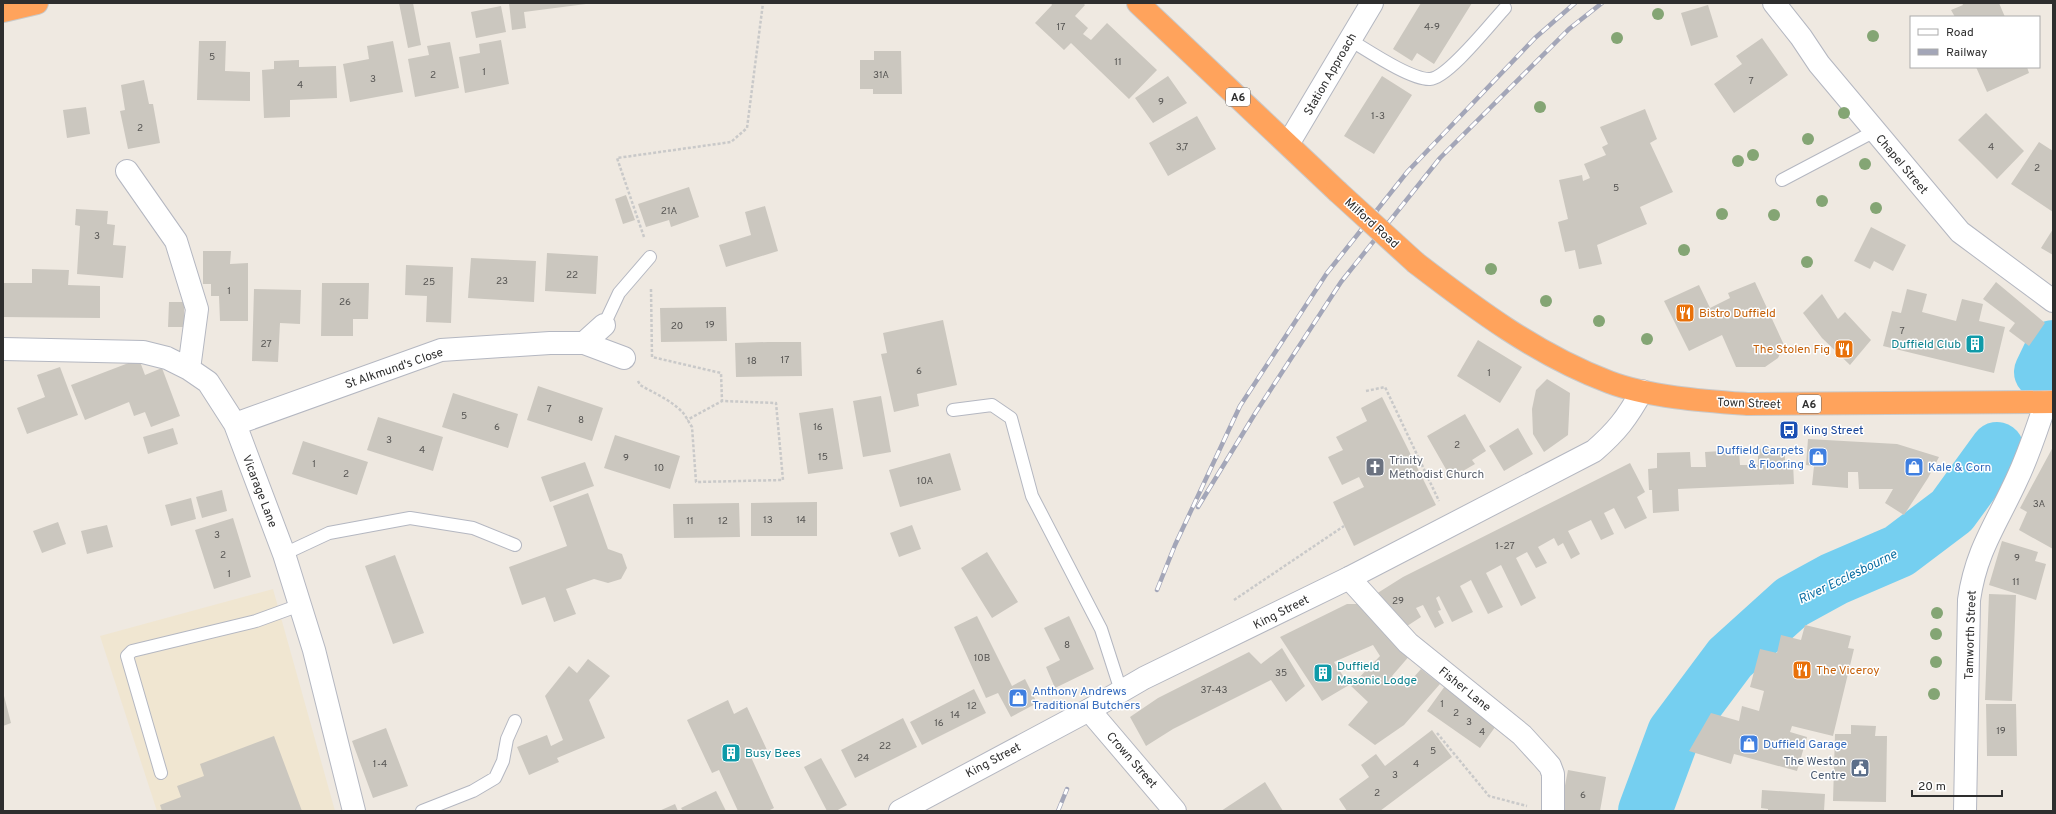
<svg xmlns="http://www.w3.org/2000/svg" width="2056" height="814" font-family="Overpass,sans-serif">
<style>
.education{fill:#f0e6d1}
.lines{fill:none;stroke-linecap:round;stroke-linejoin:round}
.river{stroke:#75cff0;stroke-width:54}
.building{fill:#cbc7bf}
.lane-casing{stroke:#b4b7c1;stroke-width:14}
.street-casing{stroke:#b4b7c1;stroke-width:24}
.secondary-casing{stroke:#b4b7c1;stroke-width:24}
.highway-casing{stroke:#c9c9c9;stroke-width:24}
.path{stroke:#c9c9c9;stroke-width:2.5;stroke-dasharray:3 2;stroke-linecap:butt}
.lane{stroke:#fff;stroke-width:12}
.street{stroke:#fff;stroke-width:22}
.secondary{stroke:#fff;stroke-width:22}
.highway{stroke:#ffa35c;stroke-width:22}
.rail-casing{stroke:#a3a6b8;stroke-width:4.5}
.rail{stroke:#fff;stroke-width:3;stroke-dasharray:9;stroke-linecap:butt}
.highway-bridge-casing{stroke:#c9c9c9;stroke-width:24;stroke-linecap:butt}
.highway-bridge{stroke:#ffa35c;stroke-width:22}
.tree{fill:#84a574}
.labels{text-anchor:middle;stroke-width:3;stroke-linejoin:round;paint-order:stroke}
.number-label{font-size:10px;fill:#555452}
.shield{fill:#fff;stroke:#6d6d6d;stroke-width:1}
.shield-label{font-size:11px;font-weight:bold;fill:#2e2e2e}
.street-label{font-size:12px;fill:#2e2e2e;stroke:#fff}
.food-label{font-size:12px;fill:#c56008;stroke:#fff;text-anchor:start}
.culture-label{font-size:12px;fill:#0d838f;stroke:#fff;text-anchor:start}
.transit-label{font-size:12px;fill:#164399;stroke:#fff;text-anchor:start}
.shop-label{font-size:12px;fill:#366cbe;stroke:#fff;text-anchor:start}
.worship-label{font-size:12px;fill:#5b616d;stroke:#fff;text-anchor:start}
.service-label{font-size:12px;fill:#4e5e75;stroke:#fff;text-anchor:end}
.water-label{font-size:13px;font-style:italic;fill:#0d6fa3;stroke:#fff}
</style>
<rect width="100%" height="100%" fill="#efe9e1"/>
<!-- education -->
<path class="education" d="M273,589L335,811H157L100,636Z"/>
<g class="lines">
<!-- river -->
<path class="river" d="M2041,372L2053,347
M1645,811L1674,733L1730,658L1792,602L1834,579L1899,551L1952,511L1997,449"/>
</g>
<!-- building -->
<path class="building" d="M399,3H413L421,45L408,48Z
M509,3H586V4L524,12L526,28L512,30Z
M1051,3H1083L1085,5L1075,16L1088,28L1083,34L1091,40L1107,23L1157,70L1129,99L1071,43L1064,50L1035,23L1052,5Z
M1421,3H1472L1434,64L1417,53L1412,61L1393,49Z
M1962,3H1999L2005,17H1955L1951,10L1963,5Z
M1708,5L1718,37L1691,46L1681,13Z
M501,6L506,32L476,38L471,12Z
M1762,38L1788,75L1734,113L1714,84L1742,64L1736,56Z
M501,40L509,84L465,93L459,57L480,53L479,44Z
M199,41H226L225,71L250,72V101L197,100Z
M393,41L403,92L350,102L343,64L369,59L367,46Z
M450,42L459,88L415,97L408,59L429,55L427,46Z
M874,51H901L902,94H873V89H860V60H874Z
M299,60V67L336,66L337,98L290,100V117L264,118L262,70L274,69V61Z
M1976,67H2027L2029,73L1987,92Z
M1168,76L1187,103L1153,123L1135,98Z
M1382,76L1412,95L1374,154L1344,136Z
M144,80L149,104H153L160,143L128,149L120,111L125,110L121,85Z
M86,107L90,134L67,138L63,110Z
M1645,109L1657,139L1650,143L1673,192L1640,207L1647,224L1597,245L1602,264L1579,269L1575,250L1565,252L1558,222L1568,219L1559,180L1582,175L1583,181L1590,178L1584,164L1606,155L1602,147L1608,144L1600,127Z
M1986,113L2024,151L1997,179L1958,140Z
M1197,116L1216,149L1168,176L1149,143Z
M2039,142L2053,151V212L2011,184Z
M689,187L699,217L671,227L669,220L646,227L638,204Z
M626,195L635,220L623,224L615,199Z
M765,206L778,251L726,267L719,245L751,235L745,212Z
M76,209L108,211L107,224L115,225L113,245L126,246L123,278L77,274L80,226L75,225Z
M1871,227L1906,245L1893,271L1874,261L1870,269L1854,261Z
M2053,229V255L2041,248Z
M203,251H231L230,264L248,263V321H220L219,296H211V284H203Z
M547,253L598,256L596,294L545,291Z
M471,258L536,261L534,302L468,298Z
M406,265L453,267L451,323L426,322L427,296L405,295Z
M32,269L69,270L68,285L100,286V318L3,317V283H32Z
M1755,282L1784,345L1778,358L1765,367H1736L1722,335L1689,351L1664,301L1699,285L1710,308L1730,298L1728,293Z
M1996,282L2045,323L2029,346L2009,331L2015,323L1983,299Z
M322,283H369L368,319H353V336H321Z
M254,289L301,290L300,324L280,323L278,362L252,361Z
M1907,289L1927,294L1922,312L1956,321L1962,299L1983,304L1979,321L2005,327L1994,373L1883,346L1892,311L1901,313Z
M1822,294L1838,319L1845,312L1871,340L1850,365L1822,338L1803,313Z
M169,302H184V327H168Z
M726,307L727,341L661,342L660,308Z
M943,320L957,385L917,394L919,406L894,412L881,354L887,353L883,333Z
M1478,340L1522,367L1500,403L1457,376Z
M768,342H801L802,376L736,377L735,343Z
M139,359L145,375L162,368L180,416L151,427L145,412L134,416L129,402L85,420L71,385Z
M60,367L78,415L27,434L17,408L45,397L37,375Z
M1547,379L1570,393L1568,435L1544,452L1533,434L1532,409L1536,390Z
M538,386L603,408L592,441L527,420Z
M453,393L518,414L508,448L442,427Z
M881,396L891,452L863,457L853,401Z
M1382,397L1436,505L1354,546L1333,502L1364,487L1359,477L1342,485L1328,457L1343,450L1336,437L1367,421L1361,408Z
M833,408L843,469L808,474L799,413Z
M1465,414L1486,451L1472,460L1475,464L1451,478L1427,436Z
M378,417L443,437L433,471L367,450Z
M173,428L178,444L148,454L143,437Z
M1518,428L1533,454L1504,471L1489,446Z
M615,435L680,456L670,489L604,468Z
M1808,439L1897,444L1939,457L1928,478L1904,515L1885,503L1893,489H1859L1858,472H1848V488L1812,485L1814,466L1806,465Z
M303,441L368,462L357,495L292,474Z
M2053,447V549L2019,530L2027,512L2020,508Z
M1785,448V463H1793L1794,484L1678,489L1679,511L1653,513L1652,490H1649L1648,469L1657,468V453L1690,452L1691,467H1706L1705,452L1739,450L1740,465H1758V449Z
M950,453L961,490L900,507L889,470Z
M585,462L594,486L550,502L541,477Z
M1630,463L1645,492L1637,497L1647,518L1625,529L1614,508L1604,513L1614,534L1601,540L1591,520L1568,531L1580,554L1571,559L1563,543L1558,546L1554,538L1538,547L1547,563L1536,568L1527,552L1516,558L1536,598L1521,606L1501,565L1486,573L1503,607L1488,614L1471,580L1460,586L1473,612L1452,622L1439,596L1436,598L1441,610L1438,611L1444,623L1435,628L1423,605L1416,608L1421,617L1404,628L1376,594L1403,577Z
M222,490L227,511L202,518L196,497Z
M588,493L608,549L622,554L627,568L621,579L608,583L594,579L566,589L576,614L554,622L545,597L522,605L509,567L567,546L553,506Z
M191,498L196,519L171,526L165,505Z
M817,502V536H751V503Z
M739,503L740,537L674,538L673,504Z
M233,518L251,577L214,589L195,530Z
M58,522L66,544L42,553L33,531Z
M107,525L113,547L87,554L81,531Z
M912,525L921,549L899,557L890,533Z
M2002,541L2038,552L2035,561L2046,564L2036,600L1989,585Z
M987,552L1018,602L992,618L961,568Z
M395,555L424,633L393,644L365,566Z
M1989,594L2016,595L2012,701L1985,700Z
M1347,604H1364L1411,654L1392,676L1406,686L1421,669L1440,684L1404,725L1375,745L1348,725L1368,702L1351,686L1380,656L1373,645L1334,662L1349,685L1322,701L1280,637Z
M977,616L1012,686L1025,679L1037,703L1011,717L998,693L986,698L954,627Z
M1069,616L1094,669L1055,688L1046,667L1060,660L1044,628Z
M1805,625L1851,636L1848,648L1854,649L1833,736L1792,726L1790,732L1807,737L1797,771L1734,754L1731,764L1689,751L1711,713L1739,721L1742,706L1759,711L1764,691L1750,687L1760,649L1777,653L1781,635L1801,640Z
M1282,648L1305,686L1286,702L1271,680L1173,729L1146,746L1130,717L1158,698L1249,652L1261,664Z
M588,659L610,676L589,700L605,738L557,758L559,762L529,775L517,747L547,735L551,746L563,740L545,696L569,666L577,673Z
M1445,686L1498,723L1480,748L1427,711Z
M974,689L986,713L922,745L910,722Z
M3,692L11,723L3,726Z
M728,700L734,714L747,707L767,750L751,757L774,808L768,811H738L719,770L712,773L687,720Z
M1986,704H2016L2017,756H1987Z
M903,718L917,747L855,778L841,750Z
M1851,725L1876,726L1875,736H1887L1886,802L1833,801L1835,734H1851Z
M386,728L408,786L373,798L352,741Z
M1432,730L1452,757L1380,811H1347L1339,799L1369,777L1361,765L1376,754L1385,766Z
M274,736L302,811H162L160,805L181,797L177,786L204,776L200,764Z
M821,758L847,805L836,811H827L804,767Z
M1568,770L1606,777L1600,811H1560Z
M1265,782L1283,811H1221Z
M1762,790L1825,794L1824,811H1768V809L1761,808Z
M716,791L726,811H683L681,808Z
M675,804L678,811H659Z"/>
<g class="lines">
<!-- lane casing -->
<g class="lane-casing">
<path id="lane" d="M1350,40C1367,50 1411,80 1430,79C1448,78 1491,23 1505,8
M1782,180L1875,131
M604,325L619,293L650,257
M953,410L992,405L1011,418L1032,496L1101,629L1121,691
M284,554L329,533L410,518L473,528L515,545
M161,773L127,656L132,651L256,621L300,605
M422,811L473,791L495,778L503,761L507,739L515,721"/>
</g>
<!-- street casing -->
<g class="street-casing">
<path id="street" d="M1774,3L1801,37L1819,64L1960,232L2053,301
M1288,144L1372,3
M127,171L176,241L197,309L189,369
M584,343L604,325
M3,349L143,352L167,358L189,369L208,382L235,424L284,554L314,650L354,811
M235,424L441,350L550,343H584L624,358
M1349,578L1408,643L1522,735L1543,758L1550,766L1553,774V811
M1089,710L1175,811
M1965,811L1969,600C1976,550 1997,523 2017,479C2029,454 2037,428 2046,402"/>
</g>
<!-- secondary casing -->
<g class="secondary-casing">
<path id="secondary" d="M900,811L1089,710L1144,678L1349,578L1594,451C1617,431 1627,418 1642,391"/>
</g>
<!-- highway casing -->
<g class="highway-casing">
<path id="highway" d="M1138,3L1337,191
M3,11L37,3
M1416,263C1476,309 1537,355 1609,382C1648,397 1706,401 1747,404L2053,402"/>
</g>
<!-- path -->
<path class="path" d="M644,237L617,158L731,142L747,128L763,3
M651,289L652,357L721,373L722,401
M638,381L640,385C654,393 673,401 684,414C687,418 689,423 692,427L696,482L783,480L776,403L722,401L687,420
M1366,391L1385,387L1439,501
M1234,600L1344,526
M1437,733L1489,796L1527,806"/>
<!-- lane -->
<use href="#lane" class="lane"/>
<!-- street -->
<use href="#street" class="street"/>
<!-- secondary -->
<use href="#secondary" class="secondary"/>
<!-- highway -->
<use href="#highway" class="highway"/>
<!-- rail casing -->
<g class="rail-casing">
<path id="rail" d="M1198,507L1256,412L1341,282L1440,158L1569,29L1602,3
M1157,590L1175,545L1240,406L1327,273L1408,171L1535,38L1575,3
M1058,811L1067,789"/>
</g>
<!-- rail -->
<use href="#rail" class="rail"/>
<!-- highway-bridge casing -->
<g class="highway-bridge-casing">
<path id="highway-bridge" d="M1337,191L1416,263"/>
</g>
<!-- highway-bridge -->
<use href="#highway-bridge" class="highway-bridge"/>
</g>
<!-- trees -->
<g class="tree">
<circle cx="1658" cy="14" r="6"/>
<circle cx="1873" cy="36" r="6"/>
<circle cx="1617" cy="38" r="6"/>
<circle cx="1540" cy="107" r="6"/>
<circle cx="1844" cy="113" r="6"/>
<circle cx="1808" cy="139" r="6"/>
<circle cx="1753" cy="155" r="6"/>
<circle cx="1738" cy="161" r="6"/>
<circle cx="1865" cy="164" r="6"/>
<circle cx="1822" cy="201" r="6"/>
<circle cx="1876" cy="208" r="6"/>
<circle cx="1722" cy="214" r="6"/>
<circle cx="1774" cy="215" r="6"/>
<circle cx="1684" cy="250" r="6"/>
<circle cx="1807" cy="262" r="6"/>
<circle cx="1491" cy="269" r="6"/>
<circle cx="1546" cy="301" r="6"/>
<circle cx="1599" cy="321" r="6"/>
<circle cx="1647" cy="339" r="6"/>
<circle cx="1937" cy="613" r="6"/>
<circle cx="1936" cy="634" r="6"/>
<circle cx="1936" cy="662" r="6"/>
<circle cx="1934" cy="694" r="6"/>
</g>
<!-- icons -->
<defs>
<g id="restaurant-square" transform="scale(1)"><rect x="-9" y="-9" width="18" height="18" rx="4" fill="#e8710a" stroke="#fff"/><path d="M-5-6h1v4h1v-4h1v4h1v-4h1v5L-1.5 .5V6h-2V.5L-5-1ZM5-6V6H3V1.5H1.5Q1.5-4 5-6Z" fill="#fff"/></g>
<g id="building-square" transform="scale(1)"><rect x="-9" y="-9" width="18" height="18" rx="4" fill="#0f9aa8" stroke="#fff"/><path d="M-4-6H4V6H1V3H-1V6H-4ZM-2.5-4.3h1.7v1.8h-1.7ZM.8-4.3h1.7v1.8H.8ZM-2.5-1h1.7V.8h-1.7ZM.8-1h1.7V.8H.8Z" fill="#fff"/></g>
<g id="bus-square" transform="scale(1)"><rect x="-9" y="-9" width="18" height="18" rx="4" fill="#1a4fb4" stroke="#fff"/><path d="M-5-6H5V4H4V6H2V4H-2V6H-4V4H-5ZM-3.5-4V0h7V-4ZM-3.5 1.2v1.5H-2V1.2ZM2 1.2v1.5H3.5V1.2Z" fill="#fff"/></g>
<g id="shop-square" transform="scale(1)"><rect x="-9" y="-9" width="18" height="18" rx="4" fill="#3f7fe0" stroke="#fff"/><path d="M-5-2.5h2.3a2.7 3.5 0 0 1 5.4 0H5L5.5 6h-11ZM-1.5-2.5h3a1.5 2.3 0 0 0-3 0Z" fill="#fff"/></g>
<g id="church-square" transform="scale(1)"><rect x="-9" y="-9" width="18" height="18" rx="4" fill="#6b7280" stroke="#fff"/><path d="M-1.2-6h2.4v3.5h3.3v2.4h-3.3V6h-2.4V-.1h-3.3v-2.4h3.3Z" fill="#fff"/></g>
<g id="civic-square" transform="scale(1)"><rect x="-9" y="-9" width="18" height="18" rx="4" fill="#5c6f8a" stroke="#fff"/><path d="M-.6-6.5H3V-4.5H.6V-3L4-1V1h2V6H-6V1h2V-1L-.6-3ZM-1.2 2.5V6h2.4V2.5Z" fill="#fff"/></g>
</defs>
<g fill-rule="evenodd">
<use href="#restaurant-square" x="1685" y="313"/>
<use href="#building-square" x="1975" y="344"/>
<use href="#restaurant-square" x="1844" y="349"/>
<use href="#bus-square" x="1789" y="430"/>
<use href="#shop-square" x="1818" y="457"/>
<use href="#church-square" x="1375" y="467"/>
<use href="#shop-square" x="1914" y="467"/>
<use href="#restaurant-square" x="1802" y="670"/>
<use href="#building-square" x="1323" y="673"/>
<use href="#shop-square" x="1018" y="698"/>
<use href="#shop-square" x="1749" y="744"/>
<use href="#building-square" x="731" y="753"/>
<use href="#civic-square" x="1860" y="768"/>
</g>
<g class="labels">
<!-- number labels -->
<g class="number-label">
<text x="1061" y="30">17</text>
<text x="1432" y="30">4-9</text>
<text x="212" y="60">5</text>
<text x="1118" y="65">11</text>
<text x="484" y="75">1</text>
<text x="433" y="78">2</text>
<text x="881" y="78">31A</text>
<text x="373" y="82">3</text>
<text x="1751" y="84">7</text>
<text x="300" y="88">4</text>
<text x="1161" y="105">9</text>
<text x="1378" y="119">1-3</text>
<text x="140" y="131">2</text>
<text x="1182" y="150">3,7</text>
<text x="1991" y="150">4</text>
<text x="2037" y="171">2</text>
<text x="1616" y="191">5</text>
<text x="669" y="214">21A</text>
<text x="97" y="239">3</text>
<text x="572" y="278">22</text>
<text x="502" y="284">23</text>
<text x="429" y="285">25</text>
<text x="229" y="294">1</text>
<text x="345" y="305">26</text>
<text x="710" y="328">19</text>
<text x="677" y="329">20</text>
<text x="1902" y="334">7</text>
<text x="266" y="347">27</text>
<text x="785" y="363">17</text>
<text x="752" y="364">18</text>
<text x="919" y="374">6</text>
<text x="1489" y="376">1</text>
<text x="549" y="412">7</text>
<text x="464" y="419">5</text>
<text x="581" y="423">8</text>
<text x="497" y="430">6</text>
<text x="818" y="430">16</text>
<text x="389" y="443">3</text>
<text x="1457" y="448">2</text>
<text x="422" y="453">4</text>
<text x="823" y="460">15</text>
<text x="626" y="461">9</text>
<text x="314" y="467">1</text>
<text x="659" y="471">10</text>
<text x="346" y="477">2</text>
<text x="925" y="484">10A</text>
<text x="2039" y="507">3A</text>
<text x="768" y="523">13</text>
<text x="801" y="523">14</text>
<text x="690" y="524">11</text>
<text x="723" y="524">12</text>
<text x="217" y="538">3</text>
<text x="1505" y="549">1-27</text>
<text x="223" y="558">2</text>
<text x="2017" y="561">9</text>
<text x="229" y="577">1</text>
<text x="2016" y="585">11</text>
<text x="1398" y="604">29</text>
<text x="1067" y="648">8</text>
<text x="982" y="661">10B</text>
<text x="1281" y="676">35</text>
<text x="1214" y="693">37-43</text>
<text x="1442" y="707">1</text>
<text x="972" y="709">12</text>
<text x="1456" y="716">2</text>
<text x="955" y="718">14</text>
<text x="1469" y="725">3</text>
<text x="939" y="726">16</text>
<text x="2001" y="734">19</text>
<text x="1482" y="735">4</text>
<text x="885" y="749">22</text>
<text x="1433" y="754">5</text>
<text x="863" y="761">24</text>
<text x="380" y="767">1-4</text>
<text x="1416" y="767">4</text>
<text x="1395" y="778">3</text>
<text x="1377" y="796">2</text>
<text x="1583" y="798">6</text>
</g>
<!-- shield labels -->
<g class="shield">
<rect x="1226" y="88" width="24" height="18" rx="3"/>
<rect x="1797" y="395" width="24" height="18" rx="3"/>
</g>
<g class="shield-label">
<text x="1238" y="101">A6</text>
<text x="1809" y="408">A6</text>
</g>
<!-- street labels -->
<g class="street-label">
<text transform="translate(1330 74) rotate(-60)" y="4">Station Approach</text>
<text transform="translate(1902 164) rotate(50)" y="4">Chapel Street</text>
<text transform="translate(1372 223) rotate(42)" y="4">Milford Road</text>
<text transform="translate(394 368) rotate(-19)" y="4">St Alkmund's Close</text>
<text transform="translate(1749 403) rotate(2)" y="4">Town Street</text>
<text transform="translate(260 491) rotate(69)" y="4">Vicarage Lane</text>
<text transform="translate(1281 612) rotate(-27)" y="4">King Street</text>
<text transform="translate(1970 635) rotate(-88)" y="4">Tamworth Street</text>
<text transform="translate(1465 689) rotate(39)" y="4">Fisher Lane</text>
<text transform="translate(993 760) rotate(-28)" y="4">King Street</text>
<text transform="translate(1132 760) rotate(49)" y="4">Crown Street</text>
</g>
<!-- food labels -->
<g class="food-label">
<text x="1699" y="317">Bistro Duffield</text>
<text x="1830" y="353" text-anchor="end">The Stolen Fig</text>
<text x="1816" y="674">The Viceroy</text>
</g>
<!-- culture labels -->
<g class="culture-label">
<text x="1961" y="348" text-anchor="end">Duffield Club</text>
<text x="1337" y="670">Duffield<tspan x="1337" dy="14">Masonic Lodge</tspan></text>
<text x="745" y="757">Busy Bees</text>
</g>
<!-- transit labels -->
<g class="transit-label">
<text x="1803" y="434">King Street</text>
</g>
<!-- shop labels -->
<g class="shop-label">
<text x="1804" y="454" text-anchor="end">Duffield Carpets<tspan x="1804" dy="14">&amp; Flooring</tspan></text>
<text x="1928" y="471">Kale &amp; Corn</text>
<text x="1032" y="695">Anthony Andrews<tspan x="1032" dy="14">Traditional Butchers</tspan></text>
<text x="1763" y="748">Duffield Garage</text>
</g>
<!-- worship labels -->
<g class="worship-label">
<text x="1389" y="464">Trinity<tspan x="1389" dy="14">Methodist Church</tspan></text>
</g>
<!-- service labels -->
<g class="service-label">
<text x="1846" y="765">The Weston<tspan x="1846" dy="14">Centre</tspan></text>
</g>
<!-- water labels -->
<g class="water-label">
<text transform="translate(1847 576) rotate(-26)" y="5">River Ecclesbourne</text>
</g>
</g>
<!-- border -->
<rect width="2056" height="814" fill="none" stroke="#2e2e2e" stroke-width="8"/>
<!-- legend -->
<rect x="1910" y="16" width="130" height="52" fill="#ffffff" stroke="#ababab"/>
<rect x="1918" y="29" width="20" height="6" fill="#ffffff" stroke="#ababab"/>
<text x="1946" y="36" font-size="12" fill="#2e2e2e">Road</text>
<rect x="1918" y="49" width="20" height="6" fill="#a3a6b8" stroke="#ababab"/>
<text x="1946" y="56" font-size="12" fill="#2e2e2e">Railway</text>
<!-- scale -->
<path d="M1912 790v6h90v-6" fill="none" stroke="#2e2e2e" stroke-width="2"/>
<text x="1918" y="790" font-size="12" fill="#2e2e2e" stroke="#ffffff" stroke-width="3" paint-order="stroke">20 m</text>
</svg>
